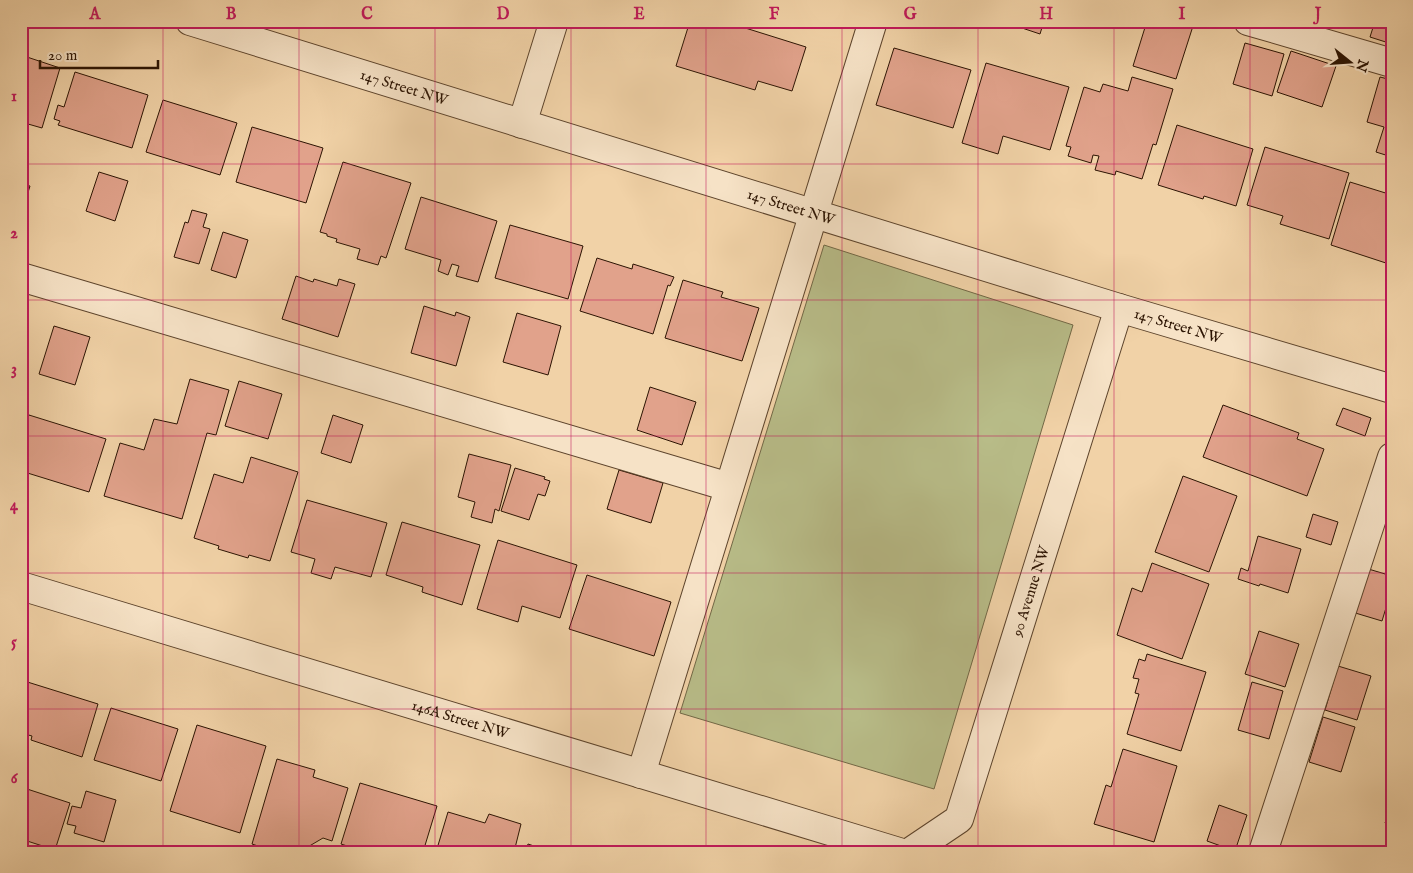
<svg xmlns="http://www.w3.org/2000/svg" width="1413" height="873" font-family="'IM FELL English',serif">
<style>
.green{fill:#b8bc88;stroke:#726846}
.building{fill:#e1a28b;stroke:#2c1403}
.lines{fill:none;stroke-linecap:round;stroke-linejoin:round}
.minor-casing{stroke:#5d442c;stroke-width:30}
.minor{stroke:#f6e2c6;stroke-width:28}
.grid{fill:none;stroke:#c2185b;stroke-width:1;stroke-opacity:0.55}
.labels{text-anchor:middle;stroke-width:5;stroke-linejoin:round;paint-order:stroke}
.street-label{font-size:15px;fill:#2c1403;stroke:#f6e2c6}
.neatline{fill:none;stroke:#c2185b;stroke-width:2}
.grid-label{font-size:16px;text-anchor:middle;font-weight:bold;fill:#c2185b}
</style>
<rect width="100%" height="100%" fill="#f1d2a7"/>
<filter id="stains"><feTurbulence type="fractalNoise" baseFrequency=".004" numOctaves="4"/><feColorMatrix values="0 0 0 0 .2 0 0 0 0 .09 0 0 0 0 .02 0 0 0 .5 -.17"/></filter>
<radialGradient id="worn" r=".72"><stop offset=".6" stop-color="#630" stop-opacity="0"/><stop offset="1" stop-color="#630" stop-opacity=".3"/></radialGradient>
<!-- green -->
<path class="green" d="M824,245L1073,325L934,789L680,713Z"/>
<!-- building -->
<path class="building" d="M690,21H723L806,47L792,91L758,81L755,90L676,66Z
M795,21H818L816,28Z
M1001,21H1044L1040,34Z
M1147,21H1176L1193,26L1176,79L1133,66Z
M1375,21L1392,22V44L1370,37Z
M1245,43L1284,54L1272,96L1233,84Z
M894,48L971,70L953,128L876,105Z
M1291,51L1336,66L1322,107L1277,92Z
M21,55L60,68L42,128L21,122Z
M986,63L1069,87L1050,150L1003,136L998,154L962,143Z
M75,72L148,95L132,148L58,125L60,121L54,119L58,105L64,107Z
M1132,77L1173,89L1156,145L1153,144L1142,179L1116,171L1115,175L1095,170L1099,156L1093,155L1091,163L1068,156L1071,147L1066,146L1084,87L1100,92L1103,84L1128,91Z
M1380,77L1392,80V157L1376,152L1384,127L1367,122Z
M163,100L237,123L220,175L146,152Z
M1177,125L1253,149L1236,206L1204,196L1203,199L1158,185Z
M252,127L323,148L306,203L236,182Z
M1265,147L1349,173L1329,239L1280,224L1283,216L1247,205Z
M343,162L411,183L386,258L381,256L378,265L357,259L360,249L336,242L337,239L327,236V234L320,232Z
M99,172L128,181L115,221L86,211Z
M1350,182L1392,195V265L1331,245Z
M21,184L30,186L21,215Z
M421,197L497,221L478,282L456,276L459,266L452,264L448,275L438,271L441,260L405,249Z
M192,210L207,214L203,227L210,229L199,264L174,257L185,222L188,223Z
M510,225L583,246L568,299L495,278Z
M223,232L248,240L236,278L211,270Z
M597,258L632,269L633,264L674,277L670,286L668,285L653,334L580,311Z
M296,276L313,282L314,279L337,286L339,279L355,284L338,337L282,319Z
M683,280L723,292L721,297L759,308L742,361L665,338Z
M424,306L455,316L456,312L470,317L456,366L411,353Z
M517,313L561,326L548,375L503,362Z
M54,326L90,337L75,385L39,374Z
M190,379L229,390L216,435L207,433L182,519L104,496L120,443L144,450L154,419L177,424Z
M239,381L282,394L268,439L225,426Z
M650,387L696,402L682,445L637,430Z
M1223,405L1299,433L1297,439L1324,449L1307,496L1203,457Z
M1343,408L1371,418L1365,436L1336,425Z
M29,415L106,439L89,492L21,471V438Z
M333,415L363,425L351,463L321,453Z
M469,454L511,465L499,511L495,509L492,523L471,517L475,502L458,497Z
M251,457L298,472L270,561L249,555L248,558L218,549L219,546L194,538L214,474L243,483Z
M515,468L545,477L544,479L550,481L545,496L538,494L529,520L501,511Z
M619,470L663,483L651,523L607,509Z
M1183,476L1237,496L1209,572L1155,552Z
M307,500L387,523L371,577L335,567L331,579L311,573L315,559L291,552Z
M1313,514L1338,522L1331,545L1306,537Z
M402,522L480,545L462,605L422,592L423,587L386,575Z
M1258,536L1301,549L1288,593L1260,584L1259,586L1238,579L1241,568L1248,571Z
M498,540L577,565L560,618L522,606L518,622L477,609Z
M1152,563L1209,584L1182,659L1117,635L1132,588L1142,592Z
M1365,568L1392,576V588L1382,621L1352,612Z
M587,575L671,602L654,656L569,629Z
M1259,631L1299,644L1285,687L1245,674Z
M1147,654L1206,672L1181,751L1127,734L1139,694L1135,693L1139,679L1133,678L1139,659L1145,661Z
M1338,666L1371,676L1357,720L1325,710Z
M21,680L98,704L82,757L31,740L32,736L21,733Z
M1252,682L1283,691L1269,739L1238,730Z
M111,708L178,729L161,781L94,760Z
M1323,717L1355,727L1341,772L1309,762Z
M197,725L266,746L240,833L170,811Z
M1123,749L1177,766L1154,842L1094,824L1106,785L1111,787Z
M277,759L315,770L313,777L348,788L332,841L323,838L306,848L305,852H276L252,844Z
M360,783L437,806L423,852H366L341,844Z
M24,788L70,803L55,850L21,839V795Z
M86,791L116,800L104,842L74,833L76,826L67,824L72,806L81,808Z
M1392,802V825L1385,823Z
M1219,805L1247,815L1235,851L1207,841Z
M448,812L485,823L489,814L521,824L514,852H436Z
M528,844L552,852H525Z"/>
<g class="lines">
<!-- minor casing -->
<g class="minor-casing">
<g id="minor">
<path id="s1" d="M190,21L1119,308L1392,389"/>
<path d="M1248,21L1392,63"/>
<path d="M522,124L554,21"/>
<path d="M21,277L729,487"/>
<path id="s2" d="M21,586L899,852"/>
<path d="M641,774L873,21"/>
<path id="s3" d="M910,852L959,819L1119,308"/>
<path d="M1263,852L1392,457"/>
</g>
</g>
<!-- minor -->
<use href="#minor" class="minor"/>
</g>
<!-- grid -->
<path class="grid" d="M163,21V852M299,21V852M435,21V852M571,21V852M706,21V852M842,21V852M978,21V852M1114,21V852M1250,21V852M21,164H1392M21,300H1392M21,436H1392M21,573H1392M21,709H1392"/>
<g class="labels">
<!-- street labels -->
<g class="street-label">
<text dy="5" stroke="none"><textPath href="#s1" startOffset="224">147 Street NW</textPath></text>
<text dy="5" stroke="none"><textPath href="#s1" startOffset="629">147 Street NW</textPath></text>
<text dy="5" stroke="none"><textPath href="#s1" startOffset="1034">147 Street NW</textPath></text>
<text dy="5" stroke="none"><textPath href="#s3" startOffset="298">90 Avenue NW</textPath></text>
<text dy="5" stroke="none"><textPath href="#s2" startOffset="459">146A Street NW</textPath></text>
</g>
</g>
<!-- margin -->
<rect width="1413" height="873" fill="none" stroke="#f1d2a7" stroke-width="55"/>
<!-- north arrow -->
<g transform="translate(1350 62) rotate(107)" stroke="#f6e2c6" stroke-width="4" paint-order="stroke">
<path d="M0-4L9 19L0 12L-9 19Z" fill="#2c1403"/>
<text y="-8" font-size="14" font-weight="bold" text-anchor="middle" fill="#2c1403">N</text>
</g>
<!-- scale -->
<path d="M40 60v8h118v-8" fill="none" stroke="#2c1403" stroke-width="2.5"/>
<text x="48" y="60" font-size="15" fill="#2c1403" stroke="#f6e2c6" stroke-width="4" paint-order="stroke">20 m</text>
<rect x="28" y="28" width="1358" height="818" class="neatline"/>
<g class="grid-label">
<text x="95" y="19">A</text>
<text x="231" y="19">B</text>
<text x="367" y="19">C</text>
<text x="503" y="19">D</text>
<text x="639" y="19">E</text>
<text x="774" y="19">F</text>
<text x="910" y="19">G</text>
<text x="1046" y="19">H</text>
<text x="1182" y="19">I</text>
<text x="1318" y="19">J</text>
<text x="14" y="101">1</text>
<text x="14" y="238">2</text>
<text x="14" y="374">3</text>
<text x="14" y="510">4</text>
<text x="14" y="647">5</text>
<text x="14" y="783">6</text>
</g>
<rect width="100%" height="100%" filter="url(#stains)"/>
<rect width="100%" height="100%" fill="url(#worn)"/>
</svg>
